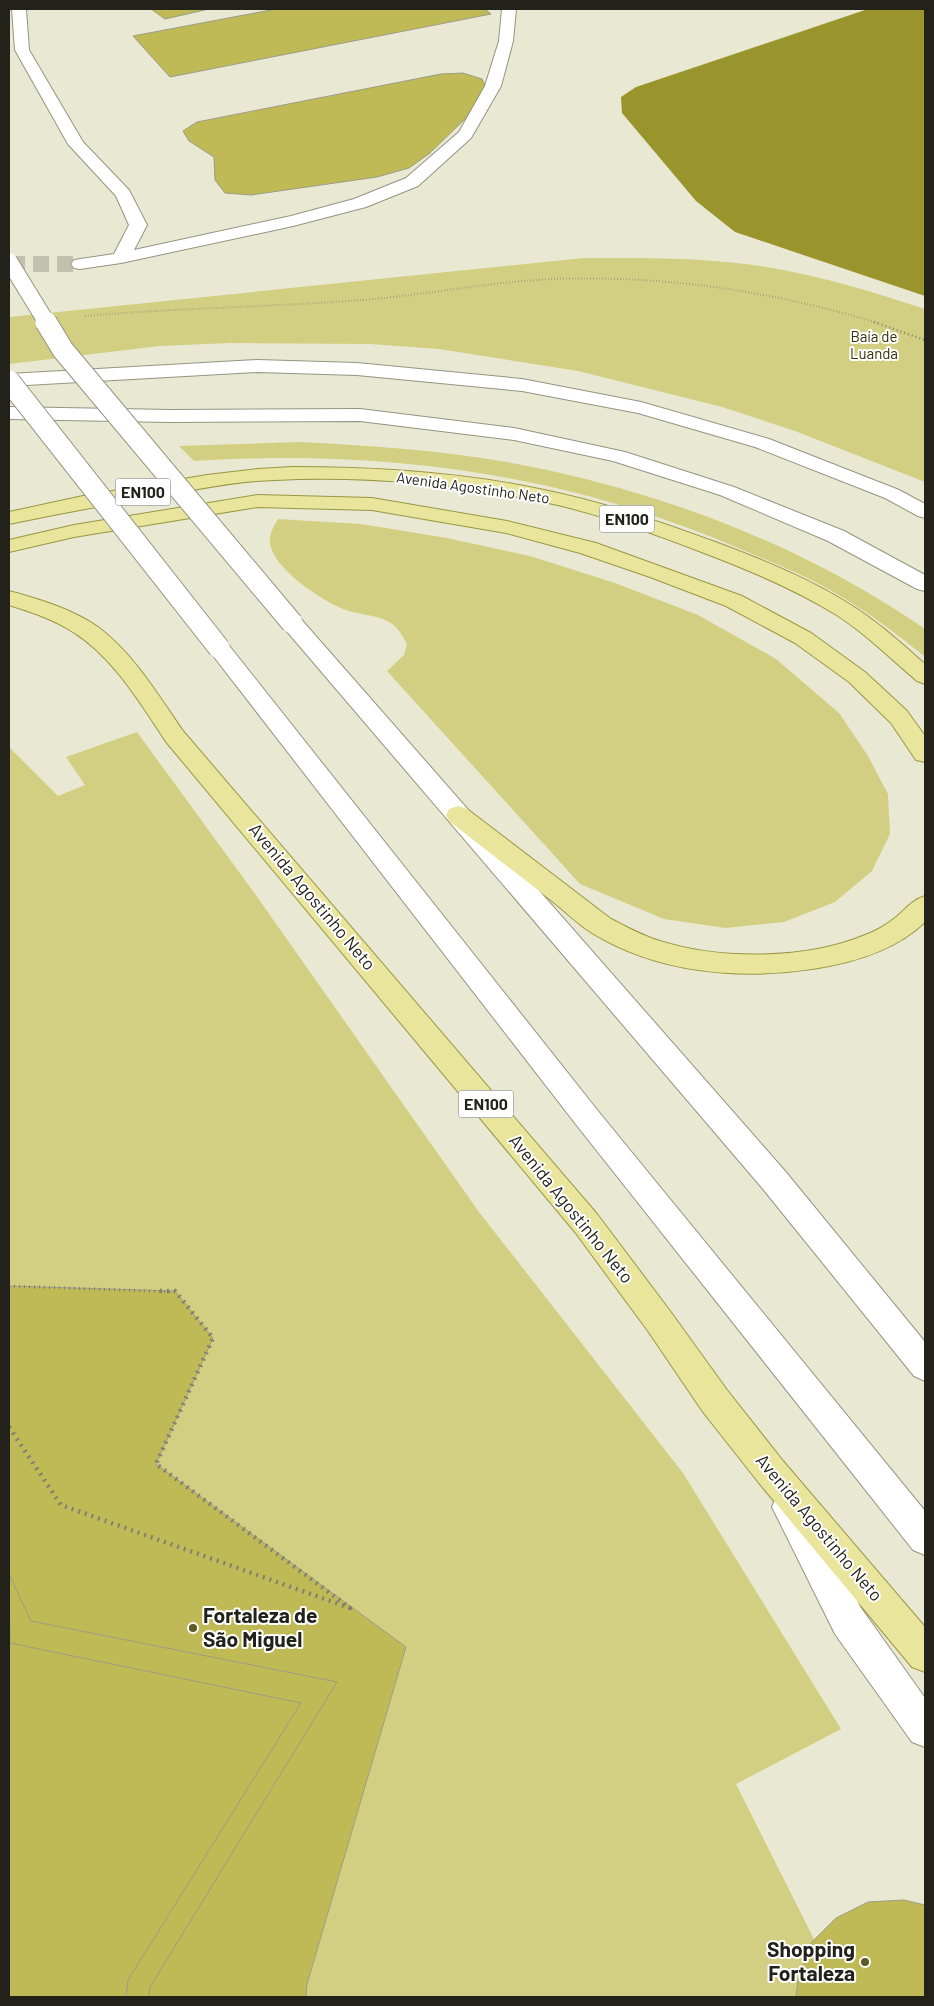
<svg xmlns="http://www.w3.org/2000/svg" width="934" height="2006" font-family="Barlow,sans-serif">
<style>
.green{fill:#d3cf82}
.water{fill:#9a942c}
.building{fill:#c0ba56;stroke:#9c9b87}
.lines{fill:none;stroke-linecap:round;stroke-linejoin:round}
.minor-tunnel{stroke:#c1c1ae;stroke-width:16;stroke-dasharray:16 8;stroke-linecap:butt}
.minor-casing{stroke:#949480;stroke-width:2}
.major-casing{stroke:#9a9644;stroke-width:2}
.path-far3{stroke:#808071;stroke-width:2;stroke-dasharray:0.5 2.5;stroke-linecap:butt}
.path-far2{stroke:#808071;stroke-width:2.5;stroke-dasharray:1 3;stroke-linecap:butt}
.path-far1{stroke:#808071;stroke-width:3;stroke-dasharray:1 4;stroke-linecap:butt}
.path{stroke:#808071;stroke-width:4.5;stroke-dasharray:2 5;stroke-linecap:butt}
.minor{fill:#fff;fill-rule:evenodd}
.major{fill:#e9e59c;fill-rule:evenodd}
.minor-bridge-far1-casing{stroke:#949480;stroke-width:18;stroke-linecap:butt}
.minor-bridge-casing{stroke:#949480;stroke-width:23;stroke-linecap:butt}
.minor-bridge-far1{stroke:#fff;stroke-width:16}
.minor-bridge{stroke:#fff;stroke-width:21}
.poi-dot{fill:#5d5a27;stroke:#fff;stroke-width:2}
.labels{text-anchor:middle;stroke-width:4;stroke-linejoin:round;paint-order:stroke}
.far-park-label{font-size:15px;fill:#323003;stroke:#fff}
.far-street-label{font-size:15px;fill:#22221a;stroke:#fff}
.shield{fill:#fff;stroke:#64645f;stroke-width:1}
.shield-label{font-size:16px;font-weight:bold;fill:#22221a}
.street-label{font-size:18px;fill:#22221a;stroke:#fff}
.near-poi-label{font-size:21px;font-weight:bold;fill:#22221a;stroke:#fff;text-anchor:start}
</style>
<rect width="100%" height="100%" fill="#e9e9d3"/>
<!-- green -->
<path class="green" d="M584,258C645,258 706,257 767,267C821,276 873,292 925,309V482L795,431L722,407L578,371L439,349L370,344L231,343L160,346L9,364V317Z
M299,442C382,446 466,452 547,470C681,499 812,551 925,629V657C897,634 868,612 837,594C805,575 771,562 738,548C564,473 382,449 194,461L179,446Z
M278,519L361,524L447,538L530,556L615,583L698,615L776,659L839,713L868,756L888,794L890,834L872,871L835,902L784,922L725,928L664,919L580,884L387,671L404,655L407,644C403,636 398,628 391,623C376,614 358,615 343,609C321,600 274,569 270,544C269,535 273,527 278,519Z
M137,732L253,891L479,1212L683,1473L841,1729L736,1784L843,1997H306L307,1984L405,1647L156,1464L175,1291L9,1286V747L58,796L85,785L66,757Z"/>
<!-- water -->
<path class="water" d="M868,9H925V296L735,232L696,201L622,113L621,97L636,87Z"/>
<!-- building -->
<path class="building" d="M151,9H209L165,19Z
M276,9H485L491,14L170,77L133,36Z
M463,73L482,79L486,87L472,112L430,153L409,168L377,177L251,195L225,193L215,180L214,157L189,141L183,131L197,122L441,74Z
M9,1286L175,1291L213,1338L156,1464L406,1647L307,1984L306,1997H9Z
M9,1574L31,1621L337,1682L150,1987L149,1997H126L128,1980L301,1703L10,1643Z
M904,1900L925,1905V1997H796L798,1980L811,1943L836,1918L868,1902Z"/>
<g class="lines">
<!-- minor-tunnel -->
<path class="minor-tunnel" d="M9,264H80"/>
<!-- minor casing -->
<g class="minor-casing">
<path id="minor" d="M12,9H26L29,50L83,142L129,190L147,225L134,250L291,216L354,199L406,178L459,132L485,86L499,41L502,9H516L513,41L501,86L471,138L418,186L366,207L293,226L121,263L80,269L74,268L71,264L74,260L114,254L129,225L116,196L68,144L15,50Z
M257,360L357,363L522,379L641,402L769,439L899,490L925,504V518L918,516L885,498L755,447L638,413L522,391L357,375L257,372L9,386V374Z
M9,407L170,410L360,409L514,428L625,452L734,487L844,531L925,575V591L917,589L828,541L720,495L613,461L514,440L360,421L170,422L9,419Z
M292,616L300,618L785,1171L925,1342V1381L914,1376L763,1189L284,628L281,623L284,618Z
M219,641L227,643L598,1111L925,1511V1555L913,1550L578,1127L211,653L208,648L211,643Z
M789,1490L801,1495L861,1608L925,1698V1747L912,1742L835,1634L772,1507L777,1495Z"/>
</g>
<!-- major casing -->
<g class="major-casing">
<path id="major" d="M292,467C376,467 461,472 544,490C603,502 661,522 718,543C763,560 810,579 851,605C878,622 901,643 925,664V684L917,681C890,658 865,633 835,614C794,589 749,570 704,553C658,535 610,518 562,506C473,485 366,475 275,480C239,481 205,488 170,494C116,503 62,513 9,524V512L83,496L207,475L258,469Z
M257,495L372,498L507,521L596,543L742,596L811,633L865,672L907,711L925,736V762L916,760L891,723L849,682L795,643L726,606L650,577L580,553L506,533L372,510L257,507L74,537L9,552V540L74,525Z
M9,591C39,599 72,609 98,627C134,654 158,695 183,731L597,1214L670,1311L727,1390L783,1461L925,1627V1672L912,1667L759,1483L703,1412L648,1331L575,1232L167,743C140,703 114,658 73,632C53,619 31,612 9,605Z
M458,806L467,809L611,919C627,927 643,936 660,941C720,960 806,960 865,935C876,931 886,925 895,918C905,910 912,900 925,896V922C895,951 852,963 812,969C738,980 657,973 592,933C576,923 563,909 548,898C515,872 482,847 449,821L446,815L449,809Z"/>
</g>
<!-- path-far3 -->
<path class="path-far3" d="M85,316C177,308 270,307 362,300C426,295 489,282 553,279C664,275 772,291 878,323"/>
<!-- path-far2 -->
<path class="path-far2" d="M874,322L925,340"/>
<!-- path-far1 -->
<path class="path-far1" d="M9,1286L176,1292"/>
<!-- path -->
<path class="path" d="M9,1427L61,1505L350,1608L156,1464L213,1338L175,1291H160"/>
<!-- minor -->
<use href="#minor" class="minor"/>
<!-- major -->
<use href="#major" class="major"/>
<!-- minor-bridge-far1 casing -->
<g class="minor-bridge-far1-casing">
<path id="minor-bridge-far1" d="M9,261L47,323"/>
</g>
<!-- minor-bridge casing -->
<g class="minor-bridge-casing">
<path id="minor-bridge" d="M46,322L63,350L292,623
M9,381L219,648"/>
</g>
<!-- minor-bridge-far1 -->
<use href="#minor-bridge-far1" class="minor-bridge-far1"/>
<!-- minor-bridge -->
<use href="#minor-bridge" class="minor-bridge"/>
</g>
<!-- markers -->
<g class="poi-dot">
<circle cx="193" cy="1628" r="5"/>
<circle cx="865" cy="1962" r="5"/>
</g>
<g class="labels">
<!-- far-park labels -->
<g class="far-park-label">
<text x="874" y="342">Baía de<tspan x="874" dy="17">Luanda</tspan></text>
</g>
<!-- far-street labels -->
<g class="far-street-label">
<text transform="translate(473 488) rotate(8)" y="5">Avenida Agostinho Neto</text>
</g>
<!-- shield labels -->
<g class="shield">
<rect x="115.5" y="478.5" width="55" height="27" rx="4"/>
<rect x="599.5" y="505.5" width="55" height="27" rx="4"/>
<rect x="458.5" y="1090.5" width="55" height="27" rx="4"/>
</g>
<g class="shield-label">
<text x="143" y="498">EN100</text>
<text x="627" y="525">EN100</text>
<text x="486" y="1110">EN100</text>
</g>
<!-- street labels -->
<g class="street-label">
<text transform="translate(312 897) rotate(50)" y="6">Avenida Agostinho Neto</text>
<text transform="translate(571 1209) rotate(51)" y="6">Avenida Agostinho Neto</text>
<text transform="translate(819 1528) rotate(50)" y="6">Avenida Agostinho Neto</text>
</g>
<!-- near-poi labels -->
<g class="near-poi-label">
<text x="203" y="1623">Fortaleza de<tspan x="203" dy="24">São Miguel</tspan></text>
<text x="855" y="1957" text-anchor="end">Shopping<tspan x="855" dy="24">Fortaleza</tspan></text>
</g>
</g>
<!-- border -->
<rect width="934" height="2006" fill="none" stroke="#22221a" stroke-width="20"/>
</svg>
